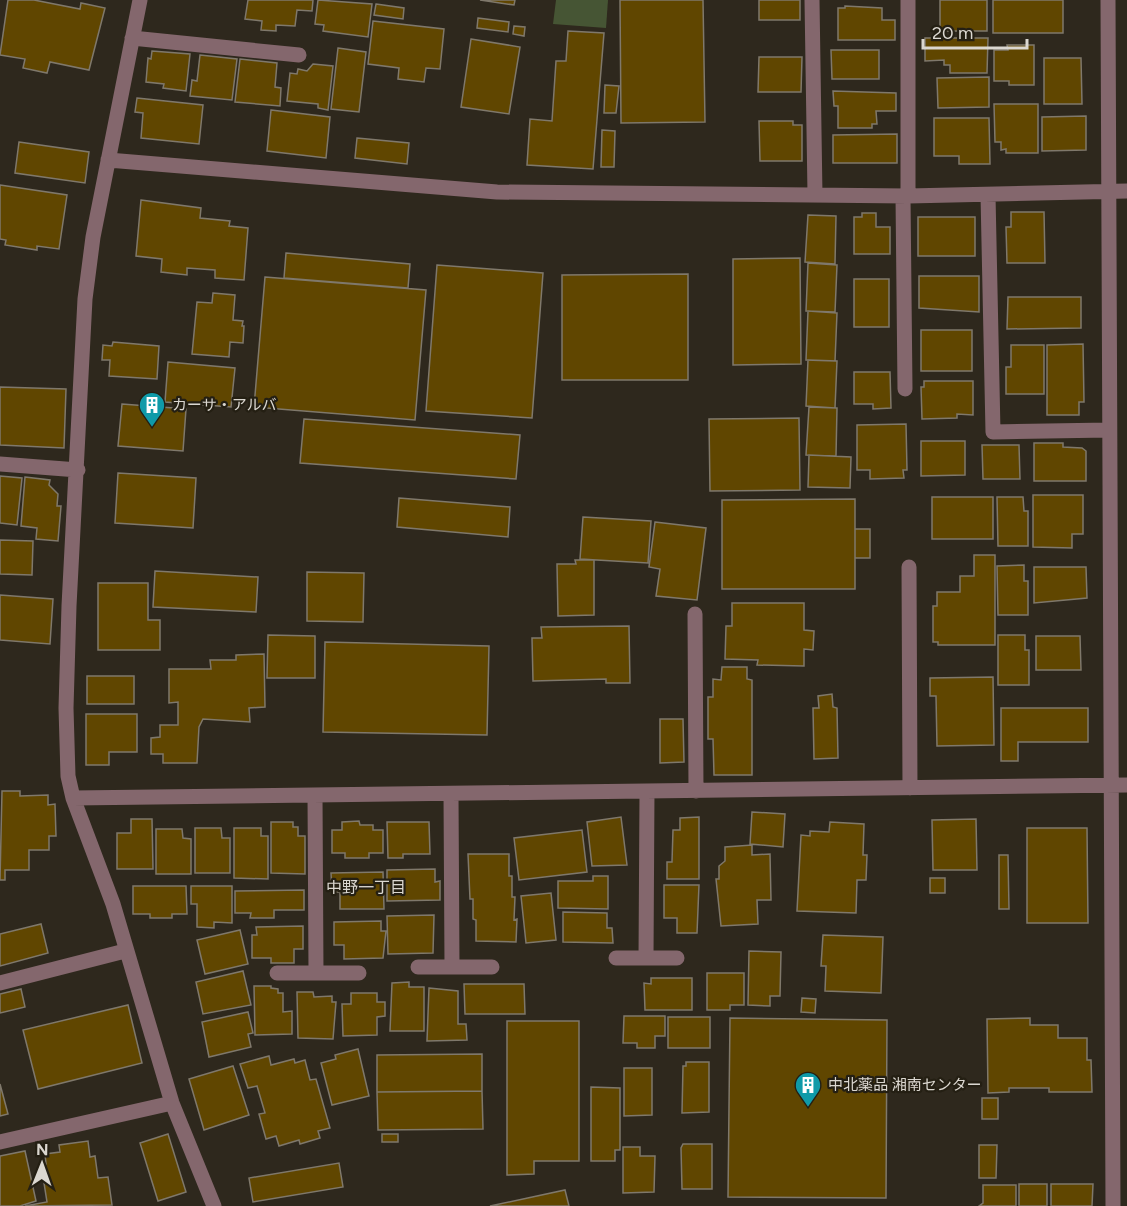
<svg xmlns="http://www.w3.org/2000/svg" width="1127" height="1206" font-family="Figtree,'Noto Sans JP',sans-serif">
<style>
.green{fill:#465534}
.building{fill:#604600;stroke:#7f786b;stroke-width:1.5}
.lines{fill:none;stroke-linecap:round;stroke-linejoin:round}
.minor{stroke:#84676d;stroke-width:15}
.labels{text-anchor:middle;stroke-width:4.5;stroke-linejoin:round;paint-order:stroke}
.poi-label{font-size:15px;fill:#dbd7d0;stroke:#241f13;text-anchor:start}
.neighbourhood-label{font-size:16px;fill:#dbd7d0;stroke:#241f13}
</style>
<rect width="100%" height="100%" fill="#2e281d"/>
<!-- green -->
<path class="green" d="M556,0H608L606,28L553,24Z"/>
<!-- building -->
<path class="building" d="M8,0H34L80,9L81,3L105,8L89,70L50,62L47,73L23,68L25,59L0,55Z
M248,0H313L312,11L297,10L295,26L276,25V31L261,30L262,21L245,19Z
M318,0L372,4L368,37L323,31L324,25L315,24Z
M480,0H515L514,5Z
M620,0H703L705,122L621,123Z
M759,0H800V20H759Z
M940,0H987V31H940Z
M993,0H1063V33H993Z
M376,4L404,8L403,19L374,15Z
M845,6L882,8V20H895V40H838V8H845Z
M478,18L509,22L508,32L477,28Z
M373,21L444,29L440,69L426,68L424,82L398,79L399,68L368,64Z
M514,26L525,27L524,36L513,34Z
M568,31L604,33L593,169L527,165L530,119L552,121L556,61H566Z
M925,38H988L987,73H950V65H944V60L925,61Z
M471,39L520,47L509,114L461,107Z
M1007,45H1034V85H1009V81H994V50H1008Z
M338,48L366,52L359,112L331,109Z
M831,50H879V79H832Z
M152,51L190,54L186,91L163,88L164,84L146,82L148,58L151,59Z
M200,55L237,59L232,100L190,96L192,80L197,81Z
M759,57H802L801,92H758Z
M1044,58H1081L1082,104H1044Z
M240,59L277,63L275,87L281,88L280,106L235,102Z
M313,64L333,66L328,110L318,108V104L287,101L290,73L297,74L298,69L307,71Z
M989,77V107L938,108L937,78Z
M605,85L619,86L616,113H604Z
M833,91L896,93V111H876L877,124H872V128H838V106H834Z
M137,98L203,105L199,144L141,138L143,113L135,112Z
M994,104H1038V153H1006V149L1001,150V142H995Z
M271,110L330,117L326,158L267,151Z
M1086,116V150L1042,151V117Z
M934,118H989L990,164H959V156H934Z
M759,121H793V125H802V161H760Z
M602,130L615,131L614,167H601Z
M897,134V163H833V135Z
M357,138L409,143L407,164L355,158Z
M19,142L89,152L85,183L15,173Z
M0,185L67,195L59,249L37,246V250L5,245L6,240L0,239Z
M141,200L201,208L200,218L230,221L229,226L248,228L244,280L215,278V270L187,268V275L161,272L162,259L136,256Z
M1011,212H1044L1045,263H1007L1006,227H1011Z
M862,213H876V227H890V254H854V217H862Z
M808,215L836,216L835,264L805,262Z
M918,217H975V256H918Z
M286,253L410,264L408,288L284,278Z
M800,258L801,364L733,365V259Z
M808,263L837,265L835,312L806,311Z
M437,265L543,273L532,418L426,411Z
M688,274V380H562V275Z
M919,276H979V312L919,308Z
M265,277L426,290L415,420L254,407Z
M854,279H889V327H854Z
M213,293L235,295L233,320L243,321L242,326H244L243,343L230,342L229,357L192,354L197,302L212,303Z
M1008,297H1081V328L1007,329Z
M808,311L837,313L835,361L806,360Z
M921,330H972V371H921Z
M113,342L159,346L157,379L109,376L110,360H102L103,345L112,346Z
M1083,344L1084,402H1079V415H1047V345Z
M1011,345H1044V394H1006V367H1011Z
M808,360L837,361L835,408L806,406Z
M168,362L235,368L231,407L165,402Z
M854,372H890L891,408L873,409V404H854Z
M924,381H973V415L957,414V418L922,419L921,387H924Z
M0,387L66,389L64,448L0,445Z
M122,404L186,409L183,451L118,446Z
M809,407L837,408L836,456L806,455Z
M799,418L800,490L710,491L709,419Z
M304,419L520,435L516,479L300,463Z
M906,424L907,470H903L904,478L870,479V470H857V425Z
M921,441H965V475L921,476Z
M1034,443H1063V447L1082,448L1086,451V481H1034Z
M982,445H1019L1020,479H983Z
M809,455L851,457L850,488L808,487Z
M118,473L196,478L193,528L115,523Z
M0,476L22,478L17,525L0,523Z
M25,477L50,480L49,485L58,494L57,506H61L58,541L36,539L37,528L21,526Z
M1033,495H1083V534H1072V548L1033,547Z
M932,497H993V539H932Z
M997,497H1023L1024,511H1028V546H998Z
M399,498L510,507L508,537L397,527Z
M855,499V589H722V500Z
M583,517L651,521L648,563L580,559Z
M655,522L706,528L697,600L656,596L660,569L649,567Z
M855,529H870V558H855Z
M0,540L33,541L32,575L0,574Z
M974,555H995V645H938V642H933V606H937V592H960V576H974Z
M575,560H594V615L558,616L557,564H576Z
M1024,565V581H1028V615H998L997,566Z
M1034,567H1086L1087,598L1034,603Z
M155,571L258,577L256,612L153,607Z
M307,572L364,573L363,622L307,621Z
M98,583H148V620H160V650H98Z
M0,595L53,599L50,644L0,640Z
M732,603H804V630L814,631L813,650L804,649V666L757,665L758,660L725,659L726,626H732Z
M629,626L630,683H606V679L533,681L532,638H542L541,627Z
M268,635L315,636V678H267Z
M998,635H1025V650H1029V685H998Z
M1036,636H1080L1081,670H1036Z
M325,642L489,646L487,735L323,732Z
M264,654L265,707L249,708L250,722L203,719L199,727L197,763H163V754H151V738L160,737V725H178V702L169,703V669H211L210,660H236V655Z
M722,667H747V679L752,680V775H714L713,739H708V697H713V679L721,680Z
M87,676H134V704H87Z
M993,677L994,745L937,746L936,696H930V678Z
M832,694L833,707L837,708L838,758L814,759L813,708H819L818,696Z
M1001,708H1088V742H1018V761H1001Z
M86,714H137V752H109V765H86Z
M660,719H683L684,762L660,763Z
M2,791H20V796L48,795V805L55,804L56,836H49V850H29V870H5V880H0Z
M752,812L785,814L783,847L750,844Z
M621,817L627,865L592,866L587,822Z
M699,817V879H667V862H672L673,830H680V818Z
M131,819H152L153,869H117V833H131Z
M976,819L977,870H933L932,820Z
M359,821L360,825H373V830H383V853H369V858H345V853H332V830H342V822Z
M271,822H293V827H298V836H305V874L271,873Z
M387,822H429L430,854H403V858H388Z
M830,822L864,824L863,855H867L866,880H857L856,913L797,911L801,835L810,836V831L829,832Z
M195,828H221L222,838H230V873H195Z
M234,828H261V836H268V879L234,878Z
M1027,828H1087L1088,923H1027Z
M156,829H182L183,838L191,839V874H156Z
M582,830L587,872L519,880L514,838Z
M752,845V855L770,854L771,900H757L758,924L721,926L716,879H719V866L725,861V847Z
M468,854H509V876H512V897H515L514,920L517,919L516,942L476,941V920L473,919V899H470Z
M999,855H1008L1009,909H999Z
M435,869V882L440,881V900L387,901V870Z
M383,872L384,909H340V892H332L331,873Z
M593,876H608V909L558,908V881H593Z
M930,878H945V893H930Z
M664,885H699L697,933H677V918H664Z
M133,886H186L187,914H172V918H150V914H133Z
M191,886H232V923L214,922V928L197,927V904H191Z
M304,890V910H274V918H250L251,913H235V891Z
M551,893L556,940L526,943L521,896Z
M563,912L607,913V928H612L613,943L563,942Z
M434,915L433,953L388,954L387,916Z
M381,921V931H386L383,958L344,959V945H334V922Z
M41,924L48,953L0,966V934Z
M303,926V949H294V963H271V958H252V935H257L256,927Z
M240,930L248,964L205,974L197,940Z
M823,935L883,937L881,993L825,991L826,966H821Z
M749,951L781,952L780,996H770V1006L748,1005Z
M243,971L251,1005L203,1014L196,982Z
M707,973H744V1005H730V1010H707Z
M651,978H692V1010H645L644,983L651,984Z
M409,982V987H424V1031H390L392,983Z
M464,984H524L525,1014H465Z
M254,986H271V988L278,989V993H283V1012L292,1011V1034L255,1035Z
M429,988L458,991V1024H466L467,1040L427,1041Z
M21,989L25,1007L0,1013V994Z
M297,992H313L314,997L332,996V1002H336L333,1039L298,1038Z
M351,993H377V1002H385V1016L377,1017V1035L343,1036L342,1004H351Z
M802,998L816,999L815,1013L801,1012Z
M128,1005L142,1063L38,1089L23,1030Z
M248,1012L253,1033L248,1034L251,1047L209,1057L202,1022Z
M624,1016H665V1036H655V1048H637V1043H623Z
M668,1017H710V1048H668Z
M730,1018L887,1020L886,1198L728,1197Z
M1030,1018V1025H1058V1038H1087V1060H1091L1092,1092H1049V1088H1009V1092L988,1093L987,1019Z
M507,1021H579V1161H534V1174L507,1175Z
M358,1049L369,1096L332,1105L321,1063L336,1059L335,1055Z
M482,1054V1091L377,1092V1055Z
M269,1056L271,1065L294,1059L295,1063L305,1060L310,1080L316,1079L330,1128L318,1131L320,1138L300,1144L299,1140L279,1146L276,1136L266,1139L259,1114L265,1113L257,1086L248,1088L240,1064Z
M686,1062H709V1112L682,1113L683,1066H686Z
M233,1066L249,1115L204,1130L189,1079Z
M624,1068H652V1115L624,1116Z
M0,1084L8,1114L0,1116Z
M591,1087L620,1088V1150H615V1161H591Z
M482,1091L483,1129L378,1130L377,1092Z
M982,1098H998V1119H982Z
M168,1134L186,1192L158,1201L140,1143Z
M382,1134H398V1142H382Z
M88,1141L90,1157L95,1156L98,1178L108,1177L112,1205L25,1206L47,1202L41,1164H46L45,1154L60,1152L59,1145Z
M683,1144H712V1189H682L681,1148Z
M979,1145H997L996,1178H979Z
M623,1147H640V1156H655L654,1192L623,1193Z
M25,1151L36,1201L20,1206H0V1156Z
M339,1163L343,1187L253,1202L249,1178Z
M1019,1184H1047V1206H1019Z
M1051,1184H1093L1092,1206H1051Z
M983,1185H1016V1206H979L983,1203Z
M565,1190L569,1206H490Z"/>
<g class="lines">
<!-- minor -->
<path class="minor" d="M140,0L93,237L85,299L69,606L66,708L68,776L73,798L113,904L172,1103L214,1206
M812,0L815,195
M1108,0L1113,1206
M132,38L299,55
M108,160L497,192L908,196L1127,191
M988,195L993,432L1109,430
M903,196L905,389
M908,196V0
M0,464L78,470
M909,567L910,788
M695,614L696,791
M451,794L452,967H492
M73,798L1127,785
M616,958H646L647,791
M646,958H677
M418,967H452
M277,973H316L315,795
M316,973H359
M0,983L125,951
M0,1142L172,1103"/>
</g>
<!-- icons -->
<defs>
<g id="building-pin" transform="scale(1.35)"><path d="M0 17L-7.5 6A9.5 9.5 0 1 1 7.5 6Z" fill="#0f9aa8" stroke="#241f13"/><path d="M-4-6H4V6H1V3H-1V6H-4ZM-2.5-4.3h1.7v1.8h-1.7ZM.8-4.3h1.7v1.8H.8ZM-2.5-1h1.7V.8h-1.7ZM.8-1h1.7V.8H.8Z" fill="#fff"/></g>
</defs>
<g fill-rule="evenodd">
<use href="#building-pin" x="152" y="405"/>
<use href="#building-pin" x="808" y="1085"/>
</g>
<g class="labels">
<!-- poi labels -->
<g class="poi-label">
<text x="172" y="410">カーサ・アルバ</text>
<text x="828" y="1090">中北薬品 湘南センター</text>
</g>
<!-- neighbourhood labels -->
<g class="neighbourhood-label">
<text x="366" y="893">中野一丁目</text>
</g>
</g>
<!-- north arrow -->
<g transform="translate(42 1164) rotate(1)" stroke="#241f13" stroke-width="4.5" paint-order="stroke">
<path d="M0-4.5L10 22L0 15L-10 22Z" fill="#dbd7d0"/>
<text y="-9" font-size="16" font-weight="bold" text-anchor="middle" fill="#dbd7d0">N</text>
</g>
<!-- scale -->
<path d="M923 39v9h104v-9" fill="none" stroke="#dbd7d0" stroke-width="3"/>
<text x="932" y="39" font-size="18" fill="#dbd7d0" stroke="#241f13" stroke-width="4.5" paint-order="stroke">20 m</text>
</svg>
